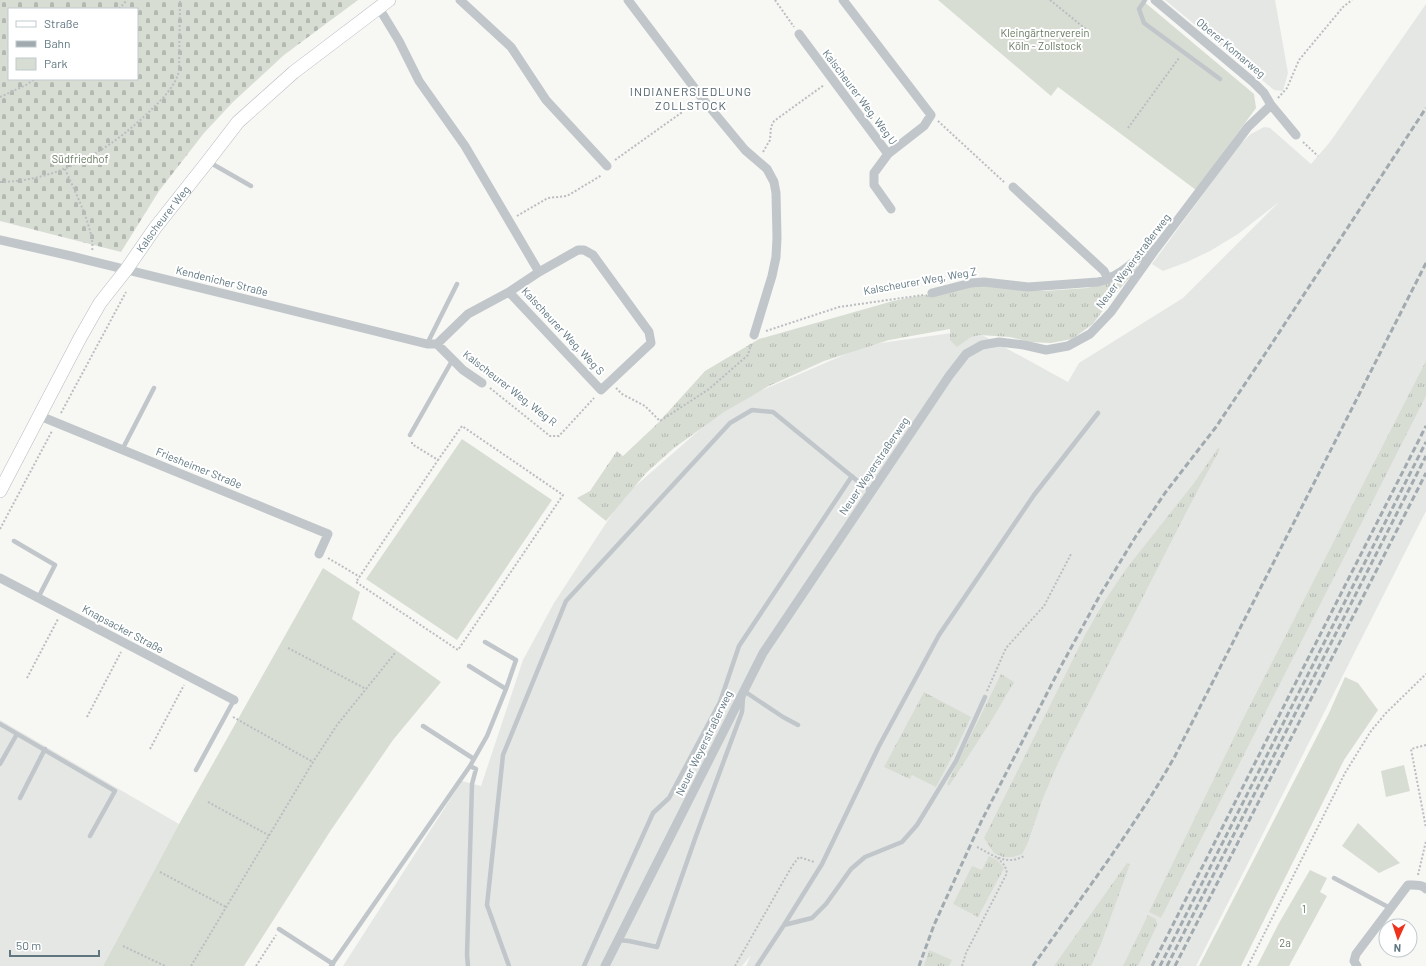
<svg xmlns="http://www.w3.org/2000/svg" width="1426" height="966" font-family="Barlow,sans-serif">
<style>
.built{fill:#e5e7e5}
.grass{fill:url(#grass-tufts)}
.cemetery{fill:url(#cemetery-stones);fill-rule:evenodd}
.green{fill:#d8ddd3}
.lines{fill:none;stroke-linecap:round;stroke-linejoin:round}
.secondary-casing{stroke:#b2babe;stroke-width:14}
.path{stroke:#babec0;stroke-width:2;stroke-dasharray:2 2;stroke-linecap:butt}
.lane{stroke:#c0c6c9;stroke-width:4.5}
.street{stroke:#c0c6c9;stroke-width:9}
.secondary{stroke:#fff;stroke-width:13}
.rail{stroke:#a1aaaf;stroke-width:3;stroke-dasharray:6 3;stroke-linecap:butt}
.labels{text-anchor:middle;stroke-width:4;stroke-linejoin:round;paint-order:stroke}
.park-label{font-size:11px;fill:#677960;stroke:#fff}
.street-label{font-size:11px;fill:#607781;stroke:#fff}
.neighbourhood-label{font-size:12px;letter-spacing:1px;fill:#53646c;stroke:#fff}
</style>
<defs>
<pattern id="grass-tufts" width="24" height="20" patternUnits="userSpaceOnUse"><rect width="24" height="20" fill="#d8ddd3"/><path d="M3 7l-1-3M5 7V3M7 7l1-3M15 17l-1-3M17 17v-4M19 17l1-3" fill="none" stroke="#b3b8b1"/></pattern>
<pattern id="cemetery-stones" width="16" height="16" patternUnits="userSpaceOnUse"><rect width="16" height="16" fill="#d8ddd3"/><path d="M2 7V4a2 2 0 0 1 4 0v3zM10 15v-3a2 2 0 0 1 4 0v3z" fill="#b3b8b1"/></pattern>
</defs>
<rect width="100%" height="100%" fill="#f7f7f4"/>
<!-- built -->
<path class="built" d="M1165,0H1275L1288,73L1283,91L1274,90Z
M1426,4V511L1196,966H746L751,955L742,966H343L462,781L481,786L523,660L554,603L623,497L728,405L867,345L973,330L1068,382L1079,363L1183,298L1279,202L1238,234L1210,251L1187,262L1163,271L1152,264L1239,145L1251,134L1264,127L1270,128L1311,164L1330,142Z
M0,720L179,824L103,966H0Z"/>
<!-- grass -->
<path class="grass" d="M1136,264L1138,268L1111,299L1093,324L1072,339L1051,343L1030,342L1010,337L980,335L971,337L957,347L950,340V329L889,340L824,361L769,386L724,412L674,448L646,473L606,521L577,498L590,491L617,451L623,456L658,423L705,371L759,339L893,301L975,285L1002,288L1044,291L1087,288L1116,281Z
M1426,361V396L1161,918L1149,912L1244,717Z
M1218,448L1220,449L1191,503L1058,763L1043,798L1027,845L1022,854L1013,857H1003L994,853L984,838L1085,635L1104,602L1126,569L1194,483Z
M1001,674L1014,682L993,718L949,786L947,784Z
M924,692L971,717L955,751L936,787L912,775L910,779L884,767Z
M989,856L997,860L1004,868L978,917L953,904L972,866L982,870Z
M1127,863L1130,864L1101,944L1091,966H1054Z
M1148,915L1156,919L1157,925L1138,966H1123Z
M929,950L952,960L949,966H924Z"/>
<!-- cemetery -->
<path class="cemetery" d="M0,0H358L284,55L233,102L204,133L159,191L121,252L0,221ZM9,9H137V79H9Z"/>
<!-- green -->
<path class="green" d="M938,0H1142L1254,94L1256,108L1196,190L1058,87L1051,96Z
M462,439L552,500L457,640L366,579Z
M323,568L360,592L352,619L441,682L393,740L331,830L244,966H103L179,824Z
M1345,677L1358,683L1378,710L1344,760L1241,966H1199L1329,713Z
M1404,765L1410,791L1386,797L1381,771Z
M1358,823L1400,863L1379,873L1342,846Z
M1310,870L1327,878L1320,892L1327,896L1289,966H1257L1279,923Z"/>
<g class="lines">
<!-- secondary casing -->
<g class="secondary-casing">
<g id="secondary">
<path id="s1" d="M0,491L80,338L100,303L126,270L155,228L208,161L238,122L294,72L389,0"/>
</g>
</g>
<!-- path -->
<path class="path" d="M775,0L794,27
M1050,0L1087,30
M119,9L127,0
M0,97L26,85L35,79
M1278,98L1287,88L1299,60L1343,7L1352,0
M938,121L1004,182
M1128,128L1179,58
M1303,142L1318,156
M763,152L770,140L771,127L774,121L824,85
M615,160L695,103
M65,169C73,187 96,233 92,251
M0,182C59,181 110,150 151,110C162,99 175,87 179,71L180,0
M517,216L548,198L567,196L602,175
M766,331L839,307L923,295
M490,388L550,436H559L594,398
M616,388L622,394L645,406L660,421L709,389L748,355L751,344
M61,413L126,292
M412,442V444L438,460L462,426L563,495L458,650L356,582L438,460
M0,529L52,431
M328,558L360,577
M288,648L366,689
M27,678L58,619
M987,691L1006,648L1044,606L1071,554
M87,717L121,652
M233,717L313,762
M1426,745L1411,749L1426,828
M150,749L184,685
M208,802L270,836
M977,847C993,855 1006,866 1024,856
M160,872L226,907
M1418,875L1426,841
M123,946L165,966
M191,966L313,762L337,725L395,653
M256,966L276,935
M735,966L792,866L799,857L814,862
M962,966L966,953L1007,873L1005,866L997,857
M1248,966L1345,773L1371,731L1386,713L1426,674"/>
<!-- lane -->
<path class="lane" d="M1145,0L1139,9L1144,23L1220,79
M209,162L251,186
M427,344L457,284
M410,435L453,359
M122,450L154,388
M14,541L55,565L38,598
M485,642L516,660L506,689
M744,691L783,717L798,725
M0,724L115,791L90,836
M423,726L474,759
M0,764L17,734
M196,770L234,700
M20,798L45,749
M1334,878L1390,908
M784,925L822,864L879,746L939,635L1034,495L1098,413
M279,929L333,964
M618,940L629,941L657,947L696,836L742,712L743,698
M331,966L470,766L487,736L506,689L469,666
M468,966L467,955L472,784L476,769L470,766
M509,966L487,905L503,755L566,601L730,423L752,410L773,412L871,492
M584,966L653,813L669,798L720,702L739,646L852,476
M757,966L784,925L812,918L826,904L851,869L865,857L902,842L917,825L956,761L985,697"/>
<!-- street -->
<path class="street" d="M460,0L511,47L546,100L607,166
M628,0L702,98L745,150L767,169L774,182L776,193L777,238L776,257L772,276L754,335
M843,0L931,115L924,126L888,154L874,173V185L891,209
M1155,0L1253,82L1264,93L1271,105L1296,135
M379,8L399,41L419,81L465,146L539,272
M799,34L888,154
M1013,187L1104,271L1108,279
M0,240L71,256L427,344H437
M578,250H584L593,255L649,332L651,343L601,390L509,292L539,272Z
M932,293L971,283L984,282L1028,287L1098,282C1120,276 1132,263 1149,249L1155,250
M437,344L468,314L509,292
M437,344L463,370L482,383
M40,416L328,534L319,554
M0,578L234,700
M605,966L763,653L949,376L966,354L982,345L999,342L1024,345L1046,350L1068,346L1090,334L1111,312L1155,250L1248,127L1271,105
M1357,966L1354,961L1356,954L1408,885C1414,885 1422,884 1426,889"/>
<!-- secondary -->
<use href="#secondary" class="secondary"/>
<!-- rail -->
<path class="rail" d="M919,966L934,925L981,822L1060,668L1100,595L1136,536L1165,493L1216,427L1265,354L1426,108
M1033,966C1081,897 1133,830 1175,756L1426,263
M1152,966L1426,426
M1160,966L1426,442
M1167,966L1426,456
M1175,966L1426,473"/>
</g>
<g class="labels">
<!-- park labels -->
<g class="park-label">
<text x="1045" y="37">Kleingärtnerverein<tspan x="1045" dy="13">Köln - Zollstock</tspan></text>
<text x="80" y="163">Südfriedhof</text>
<text x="1304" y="913">1</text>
<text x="1285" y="947">2a</text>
</g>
<!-- street labels -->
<g class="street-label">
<text transform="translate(1231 48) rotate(40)" y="4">Oberer Komarweg</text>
<text transform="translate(860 97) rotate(53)" y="4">Kalscheurer Weg, Weg U</text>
<text dy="4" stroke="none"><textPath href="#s1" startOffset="318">Kalscheurer Weg</textPath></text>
<text transform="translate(1133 261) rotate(-53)" y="4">Neuer Weyerstraßerweg</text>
<text transform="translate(222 281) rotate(14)" y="4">Kendenicher Straße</text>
<text transform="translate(920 281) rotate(-10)" y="4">Kalscheurer Weg, Weg Z</text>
<text transform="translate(563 331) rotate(47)" y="4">Kalscheurer Weg, Weg S</text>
<text transform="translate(510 388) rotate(38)" y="4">Kalscheurer Weg, Weg R</text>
<text transform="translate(874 466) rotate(-56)" y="4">Neuer Weyerstraßerweg</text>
<text transform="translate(199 468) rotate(22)" y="4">Friesheimer Straße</text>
<text transform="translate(123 629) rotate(28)" y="4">Knapsacker Straße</text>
<text transform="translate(704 743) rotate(-64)" y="4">Neuer Weyerstraßerweg</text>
</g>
<!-- neighbourhood labels -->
<g class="neighbourhood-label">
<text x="691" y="96">INDIANERSIEDLUNG<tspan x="691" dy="14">ZOLLSTOCK</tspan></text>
</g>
</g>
<!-- legend -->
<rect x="8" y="8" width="130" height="72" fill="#ffffff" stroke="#bfc9cd"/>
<rect x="16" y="21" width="20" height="6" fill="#ffffff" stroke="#bfc9cd"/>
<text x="44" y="28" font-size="12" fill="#607781">Straße</text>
<rect x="16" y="41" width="20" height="6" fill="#a1aaaf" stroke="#bfc9cd"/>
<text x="44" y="48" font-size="12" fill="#607781">Bahn</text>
<rect x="16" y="58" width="20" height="12" fill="#d8ddd3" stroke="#bfc9cd"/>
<text x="44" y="68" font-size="12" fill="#607781">Park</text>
<!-- north arrow -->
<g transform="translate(1398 938) rotate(183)"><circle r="19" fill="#ffffff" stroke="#bfc9cd"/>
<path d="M0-3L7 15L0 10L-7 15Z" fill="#ef321c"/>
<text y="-6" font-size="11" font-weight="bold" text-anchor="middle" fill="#607781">N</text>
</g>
<!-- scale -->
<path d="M10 950v6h89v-6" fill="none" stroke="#607781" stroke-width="2"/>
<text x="16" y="950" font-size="12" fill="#607781" stroke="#ffffff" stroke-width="3" paint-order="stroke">50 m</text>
</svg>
